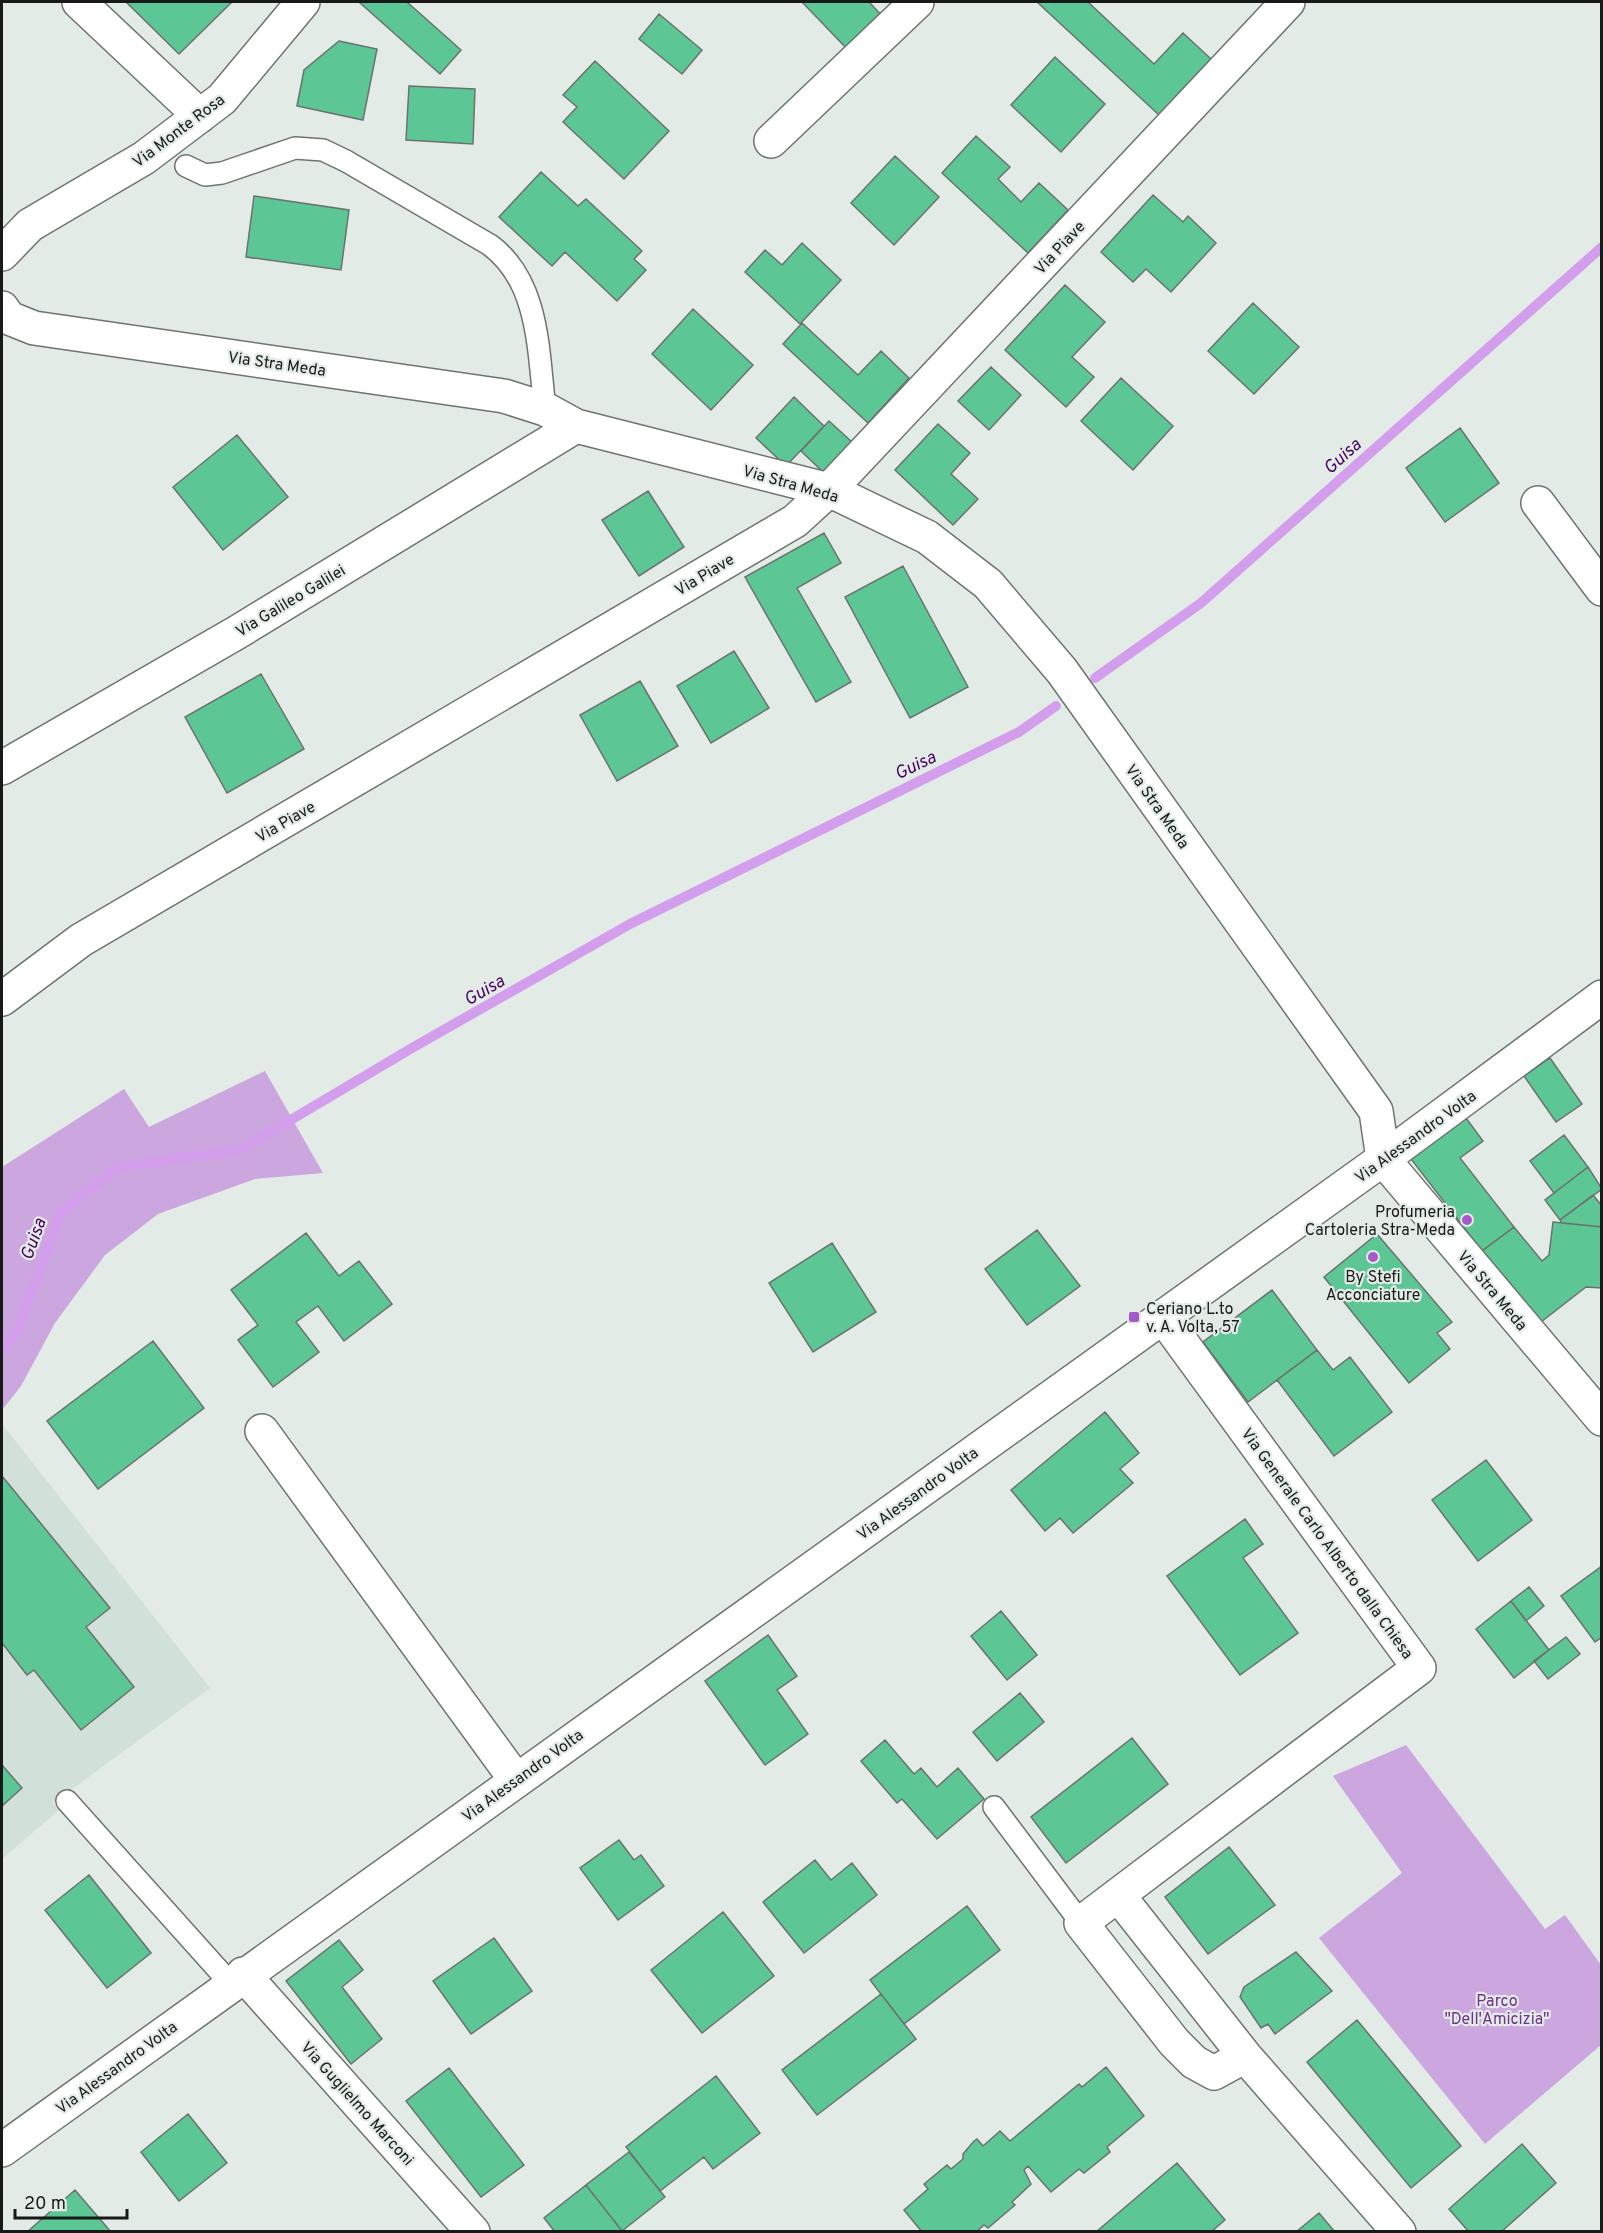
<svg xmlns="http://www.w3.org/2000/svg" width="1603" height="2233" font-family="Overpass,sans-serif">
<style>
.built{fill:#d1e0d8}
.green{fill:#cba6df}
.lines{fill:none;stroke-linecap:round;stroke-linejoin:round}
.stream{stroke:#d39fed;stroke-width:10}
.building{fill:#5cc695;stroke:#6c726f;stroke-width:1.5}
.service-casing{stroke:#6e7470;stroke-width:24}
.minor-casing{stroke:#6e7470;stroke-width:36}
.tertiary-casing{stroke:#6e7470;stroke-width:36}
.service{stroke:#fff;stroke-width:21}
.minor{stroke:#fff;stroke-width:33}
.tertiary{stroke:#fff;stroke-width:33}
.poi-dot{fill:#a657c9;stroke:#e3ebe7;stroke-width:2}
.labels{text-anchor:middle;stroke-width:4.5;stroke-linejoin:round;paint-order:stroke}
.street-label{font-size:16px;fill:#171a18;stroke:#e3ebe7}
.poi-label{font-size:16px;fill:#171a18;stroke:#e3ebe7;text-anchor:end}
.park-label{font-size:16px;fill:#70318c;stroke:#e3ebe7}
.water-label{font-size:18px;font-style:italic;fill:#480061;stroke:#e3ebe7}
</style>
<rect width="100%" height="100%" fill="#e3ebe7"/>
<!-- built -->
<path class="built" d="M2,1424L210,1688L53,1803L59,1810L2,1859Z"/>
<!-- green -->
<path class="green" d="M265,1071L323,1173L255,1179L158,1214L105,1255L55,1323L21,1386L2,1410V1167L124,1089L149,1127Z
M1406,1745L1545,1929L1565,1915L1601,1965V2045L1485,2144L1319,1938L1402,1873L1333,1776Z"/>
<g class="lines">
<!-- stream -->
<path class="stream" d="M1095,678L1201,603L1602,247
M2,1350L16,1334L61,1212L118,1167L240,1150L412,1048L630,924L1019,732L1056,706"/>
</g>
<!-- building -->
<path class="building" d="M126,2H232L179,54Z
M359,2H407L461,50L440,74Z
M802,2H869L884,18L849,51Z
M1037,2H1088L1154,64L1183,33L1211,59L1159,115Z
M659,14L702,50L682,74L639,39Z
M339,41L377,49L363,120L297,106L304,70Z
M1055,57L1105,104L1061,152L1011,105Z
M595,61L669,131L624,179L563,122L577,107L563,95Z
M409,86L475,89L473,144L406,140Z
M976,136L1010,167L998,179L1021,202L1039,183L1068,210L1028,253L942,173Z
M895,156L939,197L894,245L851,203Z
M541,172L578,206L586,199L642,251L634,259L646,270L617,301L565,252L552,266L499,217Z
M1153,195L1183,222L1188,216L1216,243L1171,292L1146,269L1133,282L1101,252Z
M254,196L349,210L341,270L246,257Z
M802,243L841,280L800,324L745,272L765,250L782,265Z
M1065,285L1105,322L1072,357L1094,377L1066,407L1005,350Z
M1253,303L1299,347L1254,394L1208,351Z
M693,309L753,365L711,410L652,354Z
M802,323L858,375L881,351L909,378L868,423L783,344Z
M991,367L1021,395L989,430L958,401Z
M1121,378L1173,426L1133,470L1081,421Z
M794,397L824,426L786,466L756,438Z
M829,421L852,442L824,473L801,451Z
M938,424L970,453L951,474L978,499L953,525L895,470Z
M1460,428L1499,483L1445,522L1406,468Z
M237,435L288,497L223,550L173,487Z
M648,491L684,547L639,576L602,520Z
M824,533L841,563L797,588L851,682L816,702L745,577Z
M903,566L968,687L910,718L845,597Z
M734,651L769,708L711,743L677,686Z
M261,674L304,749L227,793L185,717Z
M640,681L678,746L617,781L580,715Z
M1550,1058L1582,1104L1556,1122L1524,1076Z
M1466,1118L1483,1141L1460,1158L1514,1227L1482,1251L1411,1159Z
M1564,1135L1588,1167L1554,1193L1530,1161Z
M1588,1167L1602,1189L1560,1220L1545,1200Z
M1593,1195L1602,1206V1227L1562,1223L1560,1220Z
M1553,1222L1602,1227V1288L1586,1287L1541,1322L1482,1251L1514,1227L1542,1261L1549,1255Z
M1037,1230L1080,1286L1027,1325L985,1269Z
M306,1233L339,1276L359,1261L392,1304L344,1341L318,1306L296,1322L319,1352L273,1387L238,1340L258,1325L231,1290Z
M1377,1234L1452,1322L1437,1333L1450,1349L1409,1383L1324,1277Z
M832,1243L876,1312L813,1352L769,1283Z
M1272,1290L1317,1350L1248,1402L1203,1342Z
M153,1341L204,1408L98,1489L47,1421Z
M1317,1350L1333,1370L1350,1357L1392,1412L1334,1456L1277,1380Z
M1105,1412L1139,1453L1120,1469L1133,1483L1073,1533L1060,1518L1045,1531L1011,1490Z
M1486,1460L1532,1520L1478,1561L1432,1500Z
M2,1476L110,1608L86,1627L134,1687L81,1730L34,1670L27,1675L2,1643Z
M1245,1519L1263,1544L1243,1558L1298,1633L1240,1675L1167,1576Z
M1602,1566V1637L1595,1642L1561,1596Z
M1529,1587L1544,1606L1526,1621L1511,1601Z
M1511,1601L1549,1650L1514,1678L1476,1629Z
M1001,1611L1037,1655L1007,1680L971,1636Z
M768,1635L797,1676L777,1690L808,1734L765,1765L705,1681Z
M1566,1637L1580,1654L1548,1679L1534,1661Z
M1020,1693L1044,1722L997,1761L973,1732Z
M1132,1738L1168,1784L1066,1863L1031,1817Z
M885,1740L914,1774L921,1768L937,1787L958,1768L984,1799L937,1839L902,1799L897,1803L861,1761Z
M2,1765L22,1788L2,1806Z
M619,1840L634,1860L641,1855L664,1886L618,1920L580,1868Z
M1229,1847L1275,1905L1208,1954L1165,1897Z
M815,1860L831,1880L852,1863L877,1895L804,1953L763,1902Z
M89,1875L151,1953L107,1988L45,1910Z
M967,1906L1000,1950L904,2024L870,1980Z
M723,1912L774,1976L702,2033L651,1970Z
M494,1938L532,1991L471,2034L433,1981Z
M339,1940L363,1970L342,1987L382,2039L351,2064L286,1981Z
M1296,1952L1332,1991L1275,2034L1268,2024L1261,2028L1240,1997L1244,1987Z
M881,1994L916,2039L817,2115L782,2070Z
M1357,2020L1461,2146L1411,2188L1307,2062Z
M1106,2067L1144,2116L1107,2147L1110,2152L1084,2173L1079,2169L1051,2192L1028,2166L1024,2170L1031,2184L1012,2202L1015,2205L988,2228L984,2225L976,2232H922L904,2210L928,2189L924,2184L947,2165L951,2169L963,2159V2154L974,2141L977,2139L983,2146L1000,2131L1010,2141L1079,2084L1082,2087Z
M449,2068L524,2165L481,2197L406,2101Z
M716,2076L760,2133L713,2169L704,2157L660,2191L626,2147Z
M188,2114L227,2163L179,2201L141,2152Z
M1522,2144L1556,2183L1501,2232H1469L1449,2209Z
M629,2152L665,2197L622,2231L586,2185Z
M1177,2163L1225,2220L1211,2232H1096Z
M586,2185L622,2231V2232H555L544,2218Z
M75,2190L111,2232H27Z
M1319,2213L1335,2232H1296Z"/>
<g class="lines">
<!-- service casing -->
<g class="service-casing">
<path id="service" d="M186,166L205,175L222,173L295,148L323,150L346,161L490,245C540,282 538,352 545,409
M67,1801L231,1984
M994,1807L1081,1923"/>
</g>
<!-- minor casing -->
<g class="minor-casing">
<path id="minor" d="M79,2L200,116
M771,141L917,2
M2,254L30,225L144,158L222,99L303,2
M2,308L9,318L34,328L504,396L545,409L576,426L829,490
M1538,503L1602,589
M2,768L236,633L576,426
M2,999L81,940L795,521L829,490
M1383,1159L1602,1419
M262,1431L516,1780
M1118,1895L1245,2056L1214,2073L1194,2062L1174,2042L1081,1923C1194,1837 1306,1753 1419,1668L1163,1317
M243,1974L473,2232
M1245,2056L1399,2232"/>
</g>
<!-- tertiary casing -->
<g class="tertiary-casing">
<path id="tertiary" d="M1288,2L829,490L927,537L988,584L1062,671L1376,1111L1383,1159
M2,2150L1383,1159L1602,997"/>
</g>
<!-- service -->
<use href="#service" class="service"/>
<!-- minor -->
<use href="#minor" class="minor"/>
<!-- tertiary -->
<use href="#tertiary" class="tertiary"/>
</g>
<!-- markers -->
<g class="poi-dot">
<circle cx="1467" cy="1220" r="6"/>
<circle cx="1373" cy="1257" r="6"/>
<rect x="1128" y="1311" width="12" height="12" rx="3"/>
</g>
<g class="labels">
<!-- street labels -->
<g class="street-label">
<text transform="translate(178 130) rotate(-37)" y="6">Via Monte Rosa</text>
<text transform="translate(1059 247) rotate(-47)" y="6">Via Piave</text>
<text transform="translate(277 363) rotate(8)" y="6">Via Stra Meda</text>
<text transform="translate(791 483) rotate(16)" y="6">Via Stra Meda</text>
<text transform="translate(704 574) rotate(-31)" y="6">Via Piave</text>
<text transform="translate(290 600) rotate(-31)" y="6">Via Galileo Galilei</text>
<text transform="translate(1158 806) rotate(55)" y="6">Via Stra Meda</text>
<text transform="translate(285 821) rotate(-30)" y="6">Via Piave</text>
<text transform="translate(1415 1136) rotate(-36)" y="6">Via Alessandro Volta</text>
<text transform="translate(1493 1290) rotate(50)" y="6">Via Stra Meda</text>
<text transform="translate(917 1493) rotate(-36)" y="6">Via Alessandro Volta</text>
<text transform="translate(1328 1543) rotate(54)" y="6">Via Generale Carlo Alberto dalla Chiesa</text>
<text transform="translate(522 1775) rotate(-36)" y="6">Via Alessandro Volta</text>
<text transform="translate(116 2067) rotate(-36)" y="6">Via Alessandro Volta</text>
<text transform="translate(358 2103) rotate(48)" y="6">Via Guglielmo Marconi</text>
</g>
<!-- poi labels -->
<g class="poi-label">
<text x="1455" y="1217">Profumeria<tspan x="1455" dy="18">Cartoleria Stra-Meda</tspan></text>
<text x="1373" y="1282" text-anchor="middle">By Stefi<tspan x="1373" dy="18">Acconciature</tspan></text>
<text x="1146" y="1314" text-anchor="start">Ceriano L.to<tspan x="1146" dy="18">v. A. Volta, 57</tspan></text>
</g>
<!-- park labels -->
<g class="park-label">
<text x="1497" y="2006">Parco<tspan x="1497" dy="18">"Dell'Amicizia"</tspan></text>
</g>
<!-- water labels -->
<g class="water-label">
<text transform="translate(1342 456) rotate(-42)" y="6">Guisa</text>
<text transform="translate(915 765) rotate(-26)" y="6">Guisa</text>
<text transform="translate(484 990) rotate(-30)" y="6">Guisa</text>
<text transform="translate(33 1239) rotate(-70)" y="6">Guisa</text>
</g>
</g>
<!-- border -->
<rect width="1603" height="2233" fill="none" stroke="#171a18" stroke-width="6"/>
<!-- scale -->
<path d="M15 2209v9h112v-9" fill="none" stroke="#171a18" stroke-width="3"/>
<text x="24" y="2209" font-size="18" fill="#171a18" stroke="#e3ebe7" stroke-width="4.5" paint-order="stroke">20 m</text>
</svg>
